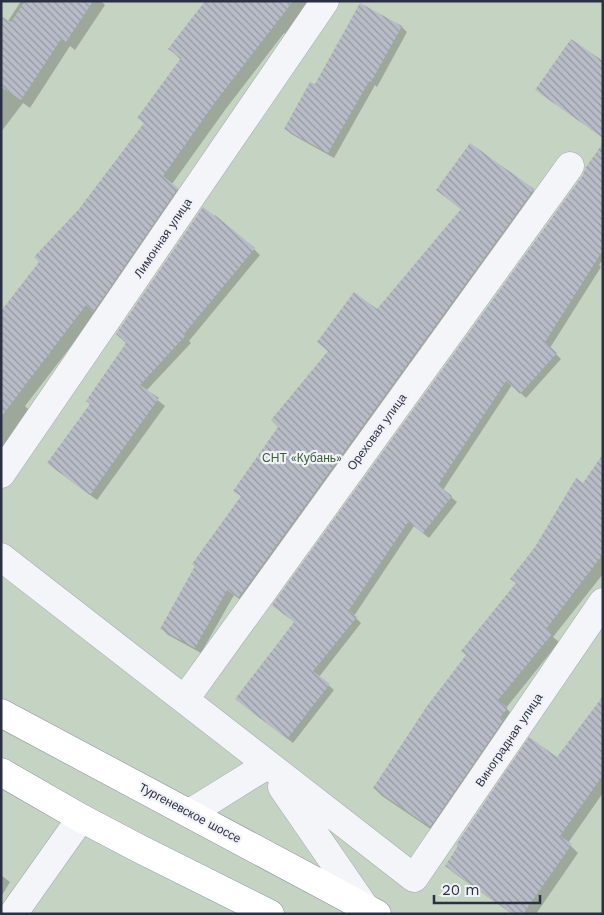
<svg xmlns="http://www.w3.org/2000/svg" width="604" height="915" font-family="'Work Sans',sans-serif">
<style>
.garden{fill:#c5d3c2}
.shadow{fill:#0003}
.building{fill:url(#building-back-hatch)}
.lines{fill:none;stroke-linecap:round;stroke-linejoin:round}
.minor-casing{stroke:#a6aab3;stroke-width:29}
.trunk-casing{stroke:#898fa0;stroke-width:29}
.minor{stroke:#f4f5f8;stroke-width:28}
.trunk{stroke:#fff;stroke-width:28}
.labels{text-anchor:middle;stroke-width:4.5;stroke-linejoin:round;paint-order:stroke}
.street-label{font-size:12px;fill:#2a3041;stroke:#f1f2f7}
.park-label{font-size:12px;fill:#3a5c37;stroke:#f1f2f7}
</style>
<defs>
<pattern id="building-back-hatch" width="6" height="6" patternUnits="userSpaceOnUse" patternTransform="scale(1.25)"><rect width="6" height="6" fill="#b8bcc6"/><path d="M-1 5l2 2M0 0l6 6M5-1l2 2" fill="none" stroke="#9699a2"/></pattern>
</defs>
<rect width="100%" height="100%" fill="#e1e3e9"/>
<!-- garden -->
<path class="garden" d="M1,1H603V914H1Z"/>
<!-- shadow -->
<path class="shadow" d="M21,1H103L102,2L105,5L75,50L70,46L30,108L23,103L1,132V32Z
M207,1H316L292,38L284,33L225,110L172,184L186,197L25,406L32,413L1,451V313L145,124L139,118L181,60L170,49Z
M360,4L402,27L407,32L377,87L375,85L334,158L291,134L286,129L315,86Z
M537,90L603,100L585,125Z
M603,145V260L599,265L601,267L550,348L561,359L526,398L512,385L443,490L457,502L429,538L414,526L354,616L361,623L319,677L334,690L293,743L242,704Z
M437,190H533L539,196L245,603L234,595L201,653L168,635L162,629L242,497L235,491L329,352L318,342L377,311L462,210Z
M254,249L260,255L189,341L191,343L146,391L165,406L97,500L55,469L48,463Z
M603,456V574L553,637L559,642L506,708L514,716L438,834L382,796L374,788L468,655Z
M603,698V793L568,843L578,853L536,914H512L454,873L446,866L558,759Z
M1,875L10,882L1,897Z"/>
<!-- building -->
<path class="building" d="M25,1H93L66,42L61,39L21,100L1,87V16L11,22Z
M205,1H293L216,101L163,176L178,188L93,312L86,305L1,417V311L39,262L34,257L79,209L144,123L137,118L181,58L168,49Z
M360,3L402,26L371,82L369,81L328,153L284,129L310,82L315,84Z
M571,39L603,61V138L535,90Z
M470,143L534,189L238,598L227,590L195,648L160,629L195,566L192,564L241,496L233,491L278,427L271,420L328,351L317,342L354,292L377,309L461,209L436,190Z
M603,143V250L545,342L557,353L520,394L506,381L438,485L452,496L423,533L408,522L349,610L357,617L313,671L330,684L287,739L235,699L294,622L272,605L583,175L586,167Z
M203,207L215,216V215L255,248L184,334L185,336L140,385L159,398L90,495L47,463L90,404L86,401L126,343L116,334Z
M603,454V554L546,629L552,634L498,700L508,708L500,717L504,719L430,827L373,788L427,706L466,655L461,651L516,583L510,579L535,547L576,478L583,483Z
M603,696V775L560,836L572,844L523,914H513L445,866L458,846L456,845L529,737L557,757Z"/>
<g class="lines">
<!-- minor casing -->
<g class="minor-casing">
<path id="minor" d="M1,474L325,1
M1,557L414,878L603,602
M185,699L570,166
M282,787L364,906
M190,813L267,765
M13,914L81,818"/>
</g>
<!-- trunk casing -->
<g class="trunk-casing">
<path id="trunk" d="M1,713L377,914
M1,772L81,818L138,848L270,914"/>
</g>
<!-- minor -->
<use href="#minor" class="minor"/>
<!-- trunk -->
<use href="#trunk" class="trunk"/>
</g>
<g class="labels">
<!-- street labels -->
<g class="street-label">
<text transform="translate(163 238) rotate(-56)" y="4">Лимонная улица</text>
<text transform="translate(377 432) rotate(-54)" y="4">Ореховая улица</text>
<text transform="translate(509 740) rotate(-56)" y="4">Виноградная улица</text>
<text transform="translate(190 813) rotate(28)" y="4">Тургеневское шоссе</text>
</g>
<!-- park labels -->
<g class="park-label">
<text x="302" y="462">СНТ «Кубань»</text>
</g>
</g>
<!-- border -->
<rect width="604" height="915" fill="none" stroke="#2a3041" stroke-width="5"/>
<!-- scale -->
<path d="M434 895v8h106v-8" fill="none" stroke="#2a3041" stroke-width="2.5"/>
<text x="442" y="895" font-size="15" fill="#2a3041" stroke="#f1f2f7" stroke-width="4" paint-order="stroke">20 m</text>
</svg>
